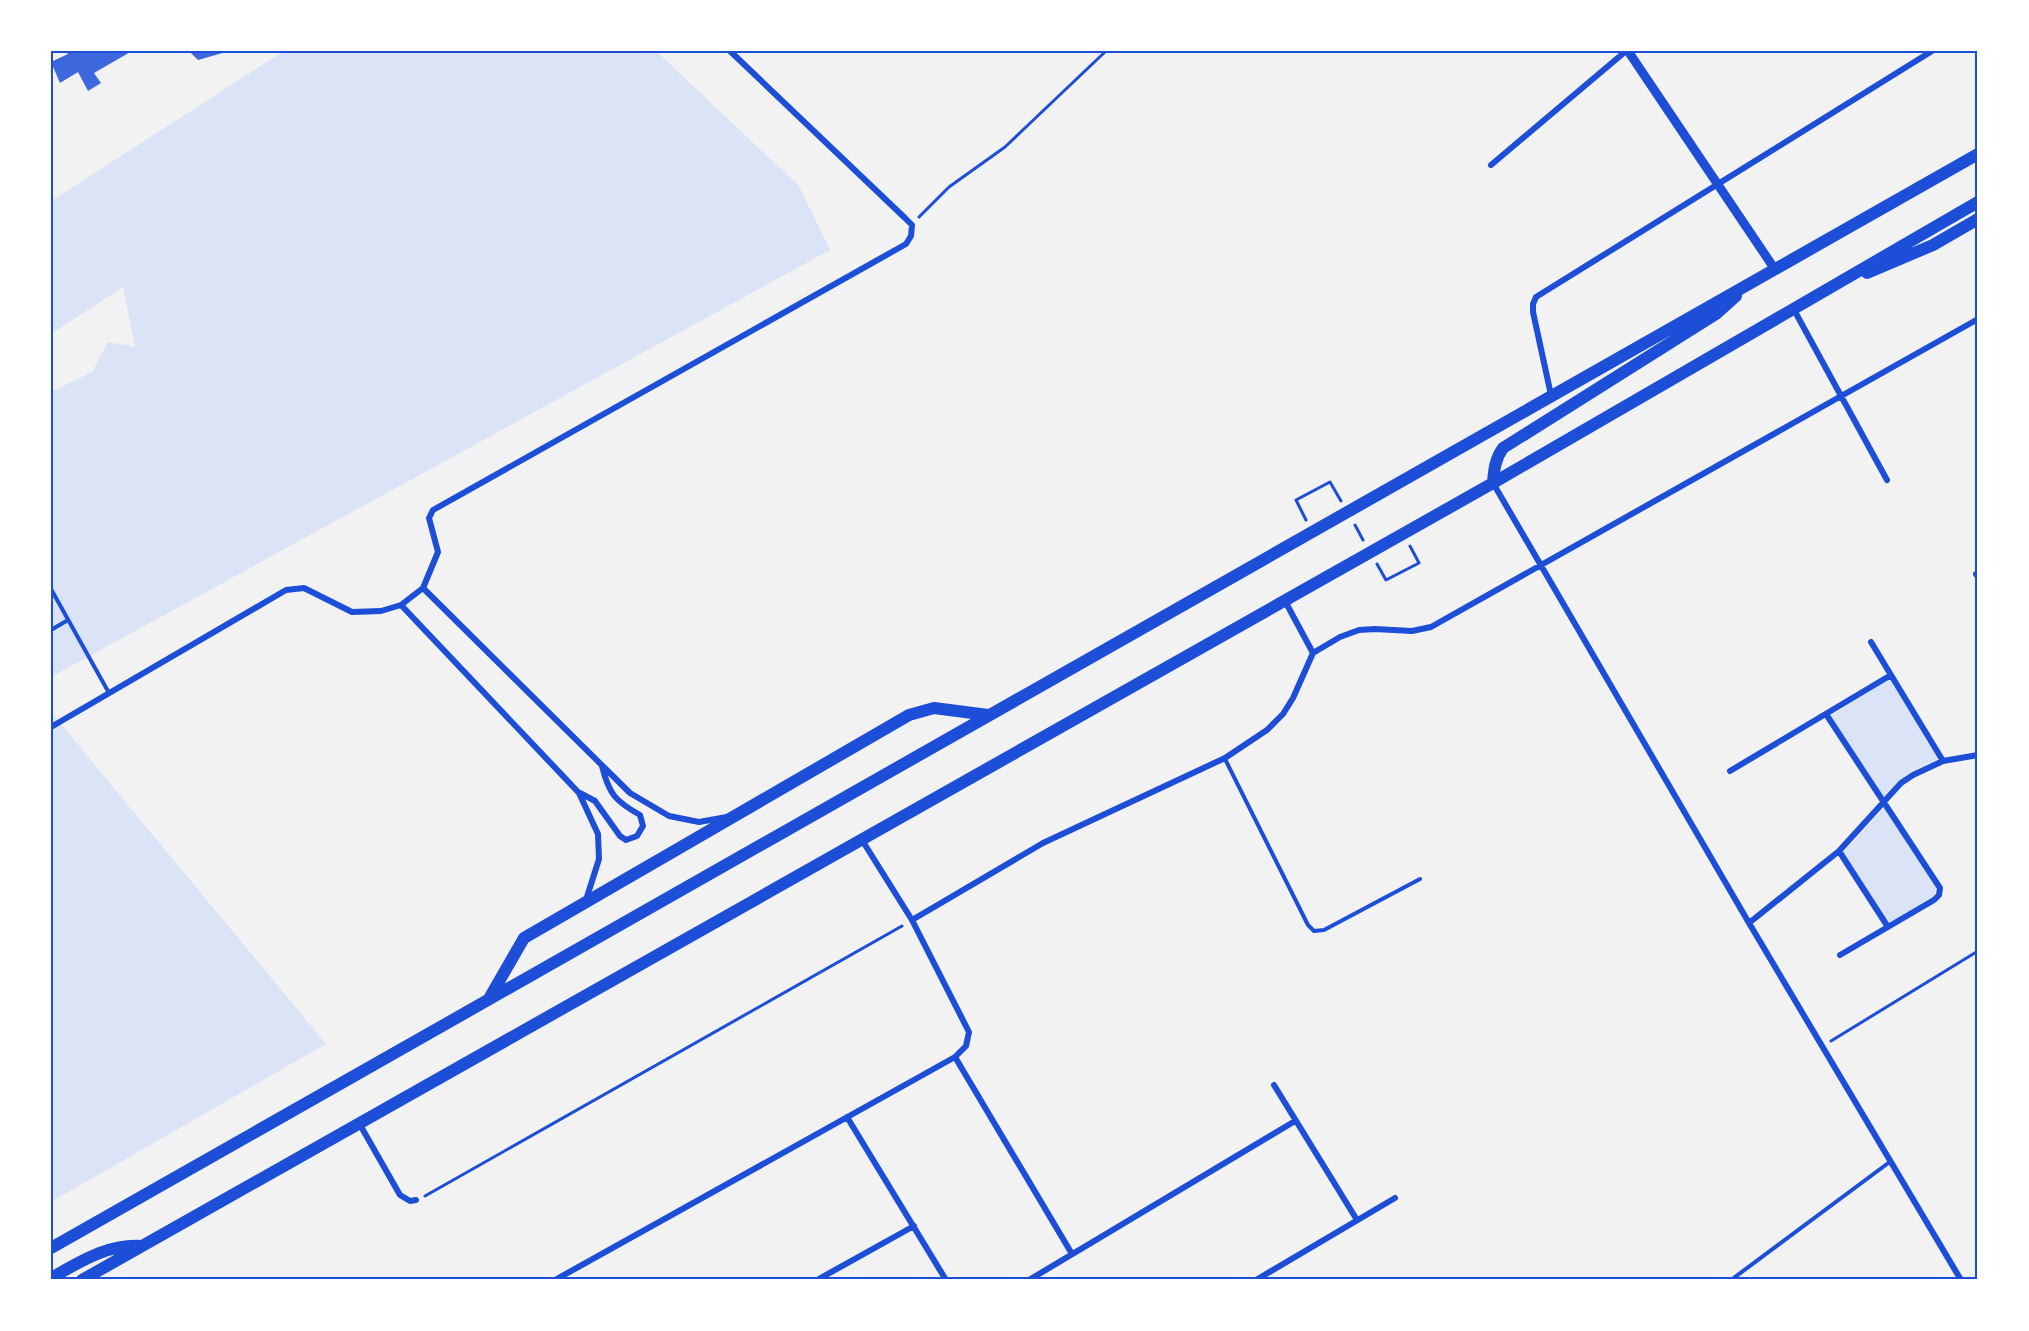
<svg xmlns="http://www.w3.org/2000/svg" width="2029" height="1331" font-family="Signika,sans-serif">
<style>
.green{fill:#dbe4f7}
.building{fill:#3d67dc}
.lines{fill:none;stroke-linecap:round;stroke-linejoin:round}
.path{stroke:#1d4ed8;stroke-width:3}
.service{stroke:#1d4ed8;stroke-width:4}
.minor{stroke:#1d4ed8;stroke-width:6}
.tertiary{stroke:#1d4ed8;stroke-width:9}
.trunk{stroke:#1d4ed8;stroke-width:12}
.neatline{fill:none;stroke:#1d4ed8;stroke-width:2}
</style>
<rect width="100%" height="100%" fill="#f2f2f2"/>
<!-- green -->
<path class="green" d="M284,51H656L799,186L830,250L51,677V392L92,372L108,342L135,347L123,287L51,334V201Z
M1890,679L1938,760C1911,770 1902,775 1884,798L1830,716Z
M51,712L326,1044L51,1202Z
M1884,808L1937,886L1933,899L1890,924L1843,852Z"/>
<!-- building -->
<path class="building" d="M65,51H132L94,73L101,83L88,91L78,72L60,83L51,62L68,54Z
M189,51H226V52L198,60Z"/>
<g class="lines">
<!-- path -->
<path class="path" d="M919,217L949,187L1005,147L1106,51
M1306,520L1296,500L1330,482L1341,501
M1355,525L1363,540
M1377,564L1386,580L1419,563L1410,546
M1831,1041L1978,951
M425,1196L902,926"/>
<!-- service -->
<path class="service" d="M51,589L109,693
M51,630L68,620
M1225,759L1308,925L1314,931L1324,930L1420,879
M1731,1280L1891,1161"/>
<!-- minor -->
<path class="minor" d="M1491,165L1626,51
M1793,308L1887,480
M1551,395L1533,312V304L1536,297L1932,51
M1493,483L1749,923L1961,1280
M1976,574L1978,577
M423,588L630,793L669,816L699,822L727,817
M1285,601L1313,653
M401,605L579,793L598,834L599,859L586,900
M1871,642L1943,761
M1826,714L1940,888L1939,895L1934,900L1840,955
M51,727L286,590L304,588L352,612L381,611L401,605L423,588L438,552L429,518L433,510L906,244L911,236L912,225L905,218L730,51
M1730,771L1891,675
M580,793L595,801L620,836L626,840L637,836L643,826L640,815C615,801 609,794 602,766
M1839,851L1888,927
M912,920L1043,843L1225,758L1267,730L1283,714L1293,698L1313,653L1340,637L1359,630L1375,629L1412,631L1431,627L1978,319
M1749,923L1839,851L1901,783L1913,775L1943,761L1978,755
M955,1057L1072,1254
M1274,1085L1357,1220
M847,1117L946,1280
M359,1123L400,1195L410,1201L416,1200
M555,1280L955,1057L966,1046L969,1032L912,920L862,840
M817,1280L914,1226
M1029,1280L1295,1121
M1256,1280L1395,1198"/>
<!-- tertiary -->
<path class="tertiary" d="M1628,51L1774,268"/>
<!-- trunk -->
<path class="trunk" d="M1867,273L1933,245L1978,219
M1493,483C1494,470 1495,459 1503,448L1716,314L1736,296
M490,997L524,938L909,715L934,708L988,715
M51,1248L1978,154
M51,1278C80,1262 107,1244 141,1246
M82,1280L1493,483L1978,202"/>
</g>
<!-- border -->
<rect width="2029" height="1331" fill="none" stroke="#ffffff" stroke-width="105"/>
<rect x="52" y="52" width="1924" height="1226" class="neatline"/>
</svg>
